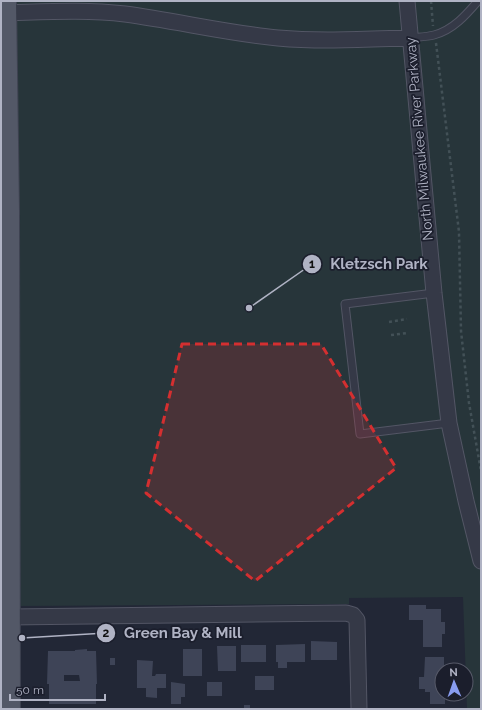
<svg xmlns="http://www.w3.org/2000/svg" width="482" height="710" font-family="Raleway,sans-serif">
<style>
.green{fill:#27353a}
.building{fill:#3e4457;fill-rule:evenodd}
.lines{fill:none;stroke-linecap:round;stroke-linejoin:round}
.service-casing{stroke:#535665;stroke-width:9}
.minor-casing{stroke:#535665;stroke-width:17}
.primary-casing{stroke:#3e4251;stroke-width:24}
.path{stroke:#435157;stroke-width:2.5;stroke-dasharray:3 3;stroke-linecap:butt}
.service{stroke:#353947;stroke-width:7}
.minor{stroke:#353947;stroke-width:15}
.primary{stroke:#535867;stroke-width:22}
.marked{fill:#d42f30;fill-opacity:0.2;stroke:#d42f30;stroke-width:3;stroke-dasharray:8 5;stroke-linejoin:round}
.labels{text-anchor:middle;stroke-width:3.5;stroke-linejoin:round;paint-order:stroke}
.street-label{font-size:14px;fill:#b0b3c4;stroke:#1b1e2c}
.leader{fill:none;stroke:#b0b3c4;stroke-width:1.5}
.callout-dot{fill:#b0b3c4;stroke:#1b1e2c;stroke-width:1.5}
.mark-label{font-size:12px;text-anchor:middle;font-weight:bold;fill:#111}
.callout-label{font-size:15px;text-anchor:middle;font-weight:bold;fill:#b0b3c4;stroke:#1b1e2c;stroke-width:3.5;stroke-linejoin:round;paint-order:stroke}
</style>
<rect width="100%" height="100%" fill="#222736"/>
<!-- green -->
<path class="green" d="M16,1H481V709H467L463,597L349,598V604L20,606Z"/>
<!-- building -->
<path class="building" d="M409,605H426V609H441V622H445V634H442V647H423V620H409Z
M311,641L337,642V660H311Z
M305,644V662H287V668H278V662H276V645Z
M241,645H266V662H241Z
M217,646H236V671H218Z
M87,649V651H96L97,684H96V704H49V684H47L48,651H75V650ZM64,675H79L80,681H64Z
M183,649H202V676H183Z
M425,657H444V670H442V694H445V704H430V692H425V689H419V677H424Z
M110,658H115V665H110Z
M137,660L153,661L152,676H155L156,674H166V688H157V698L146,697V688H137Z
M255,676H274V690H255Z
M171,682L185,684V697H181V704H171Z
M207,682H222V696H207Z
M244,705H250V709H244Z"/>
<g class="lines">
<!-- service casing -->
<g class="service-casing">
<path id="service" d="M409,38C417,37 426,37 434,35C453,30 466,15 478,1
M434,293L345,304L360,434L449,423"/>
</g>
<!-- minor casing -->
<g class="minor-casing">
<path id="minor" d="M407,1L434,293L449,423L466,501L481,561
M1,13C42,12 85,9 125,14C177,21 227,33 278,38C322,42 366,39 409,38
M9,617L346,613L353,615L357,620L359,709"/>
</g>
<!-- primary casing -->
<g class="primary-casing">
<path id="primary" d="M5,1L8,211L9,709"/>
</g>
<!-- path -->
<path class="path" d="M431,1L433,26
M436,43L459,232L461,331L469,403L481,471
M389,322L407,319
M391,335L408,333"/>
<!-- service -->
<use href="#service" class="service"/>
<!-- minor -->
<use href="#minor" class="minor"/>
<!-- primary -->
<use href="#primary" class="primary"/>
</g>
<!-- marked area -->
<path class="marked" d="M182,344H321L396,468L255,581L146,493Z"/>
<g class="labels">
<!-- street labels -->
<g class="street-label">
<text transform="translate(419 139) rotate(-95)" y="5">North Milwaukee River Parkway</text>
</g>
</g>
<!-- callouts -->
<path class="leader" d="M249 308L312 264M22 638L106 633"/>
<g class="callout-dot">
<circle cx="249" cy="308" r="4"/>
<circle cx="22" cy="638" r="4"/>
<circle cx="312" cy="264" r="10"/>
<circle cx="106" cy="633" r="10"/>
</g>
<g class="mark-label">
<text x="312" y="268">1</text>
<text x="106" y="637">2</text>
</g>
<g class="callout-label">
<text x="379" y="269">Kletzsch Park</text>
<text x="183" y="638">Green Bay &amp; Mill</text>
</g>
<!-- border -->
<rect width="482" height="710" fill="none" stroke="#b0b3c4" stroke-width="4"/>
<!-- north arrow -->
<g transform="translate(454 682) rotate(358)"><circle r="19" fill="#1b1e2c" stroke="#575a69"/>
<path d="M0-3L7 15L0 10L-7 15Z" fill="#889cf0"/>
<text y="-6" font-size="11" font-weight="bold" text-anchor="middle" fill="#b0b3c4">N</text>
</g>
<!-- scale -->
<path d="M10 694v6h95v-6" fill="none" stroke="#b0b3c4" stroke-width="2"/>
<text x="16" y="694" font-size="12" fill="#b0b3c4" stroke="#1b1e2c" stroke-width="3" paint-order="stroke">50 m</text>
</svg>
